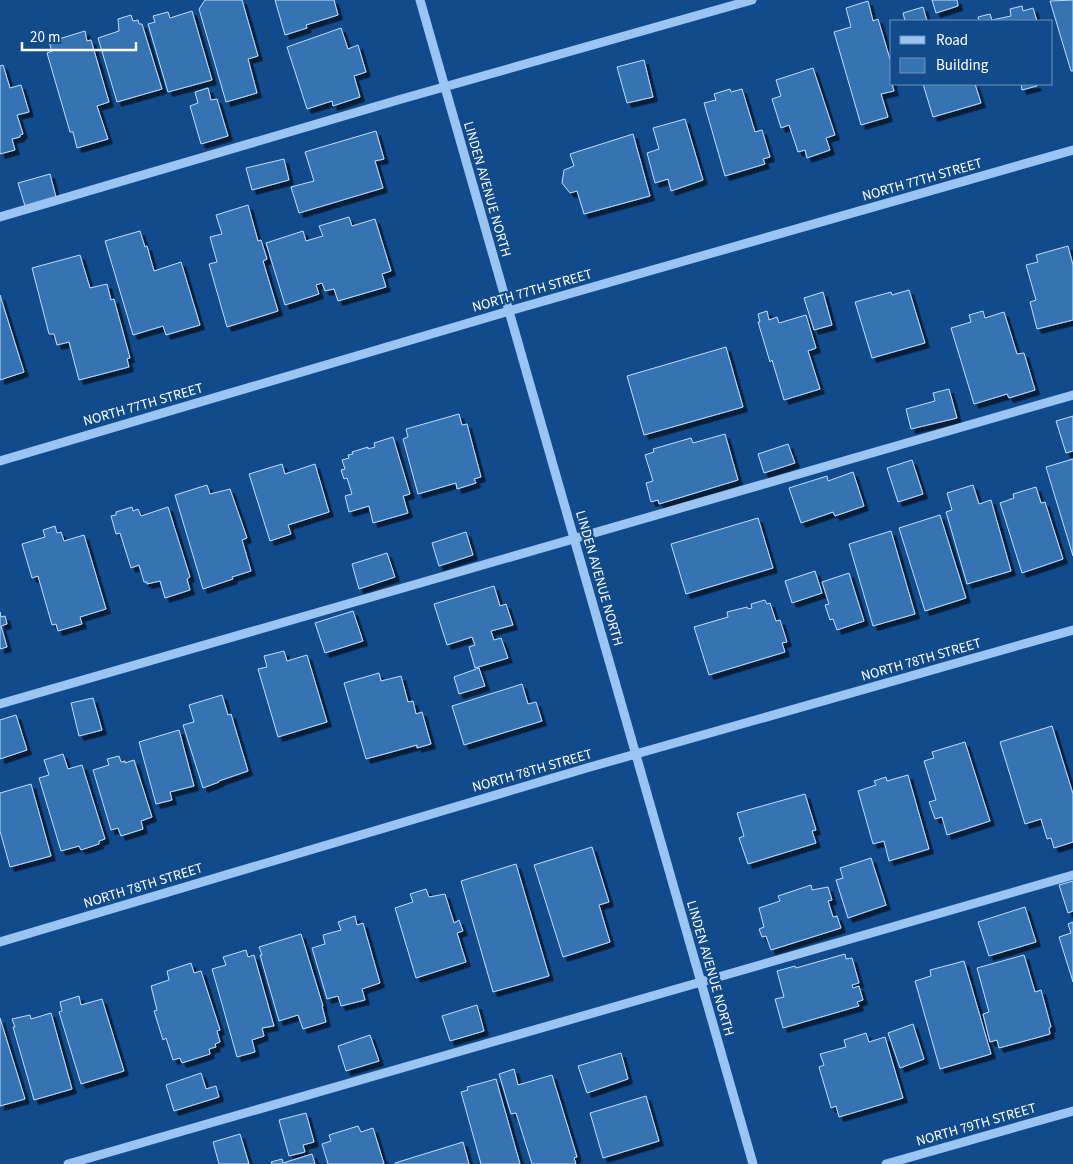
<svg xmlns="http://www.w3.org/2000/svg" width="1073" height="1164" font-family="'Source Sans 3',sans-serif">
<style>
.building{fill:#3673b3;stroke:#c1defc;filter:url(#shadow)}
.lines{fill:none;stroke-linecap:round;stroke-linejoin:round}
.minor{stroke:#9ac4f1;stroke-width:9}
.labels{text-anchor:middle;stroke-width:4.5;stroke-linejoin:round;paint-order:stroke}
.street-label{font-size:14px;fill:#fff;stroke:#124b8b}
</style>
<defs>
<filter id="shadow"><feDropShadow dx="4.5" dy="4.5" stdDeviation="0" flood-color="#0009"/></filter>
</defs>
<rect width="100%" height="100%" fill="#124b8b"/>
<!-- building -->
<path class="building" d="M205,0H242L258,56L248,59L257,93L226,102L199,9Z
M275,0H334L338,15L306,25L307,28L285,35Z
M932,0H957L958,6L936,13Z
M1073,0V71H1071L1050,1Z
M868,1L873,21L878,19L892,66V84L894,91L881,94L888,117L861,125L834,32L851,27L846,8Z
M1022,6L1023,11L1033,8L1037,21H979L978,17L990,14L992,20L1011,16L1010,9Z
M923,7L927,21H905L903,13Z
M192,11L212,80L168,92L148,24L155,22L153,16L168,12L170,18Z
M131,15L133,21L138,20L139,24H142L162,89L117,102L98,38L119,31L118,19Z
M341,28L348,49L358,45L366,72L354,76L360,97L333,106L332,101L307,109L287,47Z
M85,31L87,41L91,40L109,102L97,106L108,139L77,148L73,132H70L47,53L52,51L49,42Z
M644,60L653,97L627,103L617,67Z
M3,65L10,88L21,85L29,112L17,115L23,134L20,135V137L12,139L15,150L0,154V66Z
M813,68L835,135L826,138L830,150L807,158L805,150L798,152L789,125L781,128L772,99L781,96L776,80Z
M923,84H975L981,103L933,117Z
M1021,84H1036L1037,86L1022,90Z
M208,88L211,100L217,99L228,136L201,144L190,106L198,103L195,92Z
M730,89L731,92L742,89L755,132L762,130L770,157L763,159L765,164L725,176L704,103L716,100L714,94Z
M685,119L703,180L671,191L668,179L655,183L647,153L659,149L653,128Z
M376,131L384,159L375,161L383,188L299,213L291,187L314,181L305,152Z
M633,134L650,196L584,214L577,191L570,193L562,183L564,170L574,166L570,154Z
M284,159L289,180L252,190L246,168Z
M50,174L56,197L25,206L18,183Z
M248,205L258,241L261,240L267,259L263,261L278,311L227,327L209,264L217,262L210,237L222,234L216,215Z
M349,217L352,226L375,219L391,271L382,274L386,287L338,301L334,289L325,291L322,283L316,285L319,294L285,305L266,243L303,231L306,241L323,236L319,226Z
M140,231L145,247L147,246L154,271L181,262L200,325L166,335L163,326L133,335L105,241Z
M1068,246L1073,265V320L1037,329L1030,302L1036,300L1026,265L1038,262L1036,255Z
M80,255L90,288L107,284L111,300L114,299L130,358L127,359L129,367L79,380L69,342L57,345L54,334H49L32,268Z
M909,290L925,343L872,358L855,302L891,292L892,295Z
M823,292L832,325L814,330L804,298Z
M0,295L24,372L0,380Z
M767,311L769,320L777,317L779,323L806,315L816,348L808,351L820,389L784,400L772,360L770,362L758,322H760L758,314Z
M983,311L985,318L1004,312L1017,354L1024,353L1035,390L1009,398L1007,394L974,404L951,328L971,322L969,315Z
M726,347L743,407L644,435L627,376Z
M949,389L957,418L911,429L906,409L935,401L933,393Z
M459,414L462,425L467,424L481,477L474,479L476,483L457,489L456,483L418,494L403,439L408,437L406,429Z
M1073,416V451L1066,453L1056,421Z
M725,434L738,480L659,504L658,500L651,502L646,483L653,481L645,455L654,452L653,449L691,438L693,443Z
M393,437L410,494L403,496L408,513L373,523L369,506L349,512L345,496L352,494L347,478L344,479L341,470L345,469L342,460L349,458L348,455L353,454L352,452L368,447V449L375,447L374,443Z
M788,444L795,463L764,473L758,454Z
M1073,459V556L1046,467Z
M912,460L923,494L898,502L887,468Z
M282,464L285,474L315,464L329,512L288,525L291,534L270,541L249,474Z
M853,472L864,506L835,516L833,512L801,523L789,488L827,476L828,481Z
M207,485L210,494L230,489L247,538L242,540L251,571L232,577L233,579L203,589L175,495Z
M973,485L979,504L991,500L1011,571L967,584L946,512L952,510L947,493Z
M1036,487L1041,503L1045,502L1063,559L1022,573L1000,503L1014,498L1013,494Z
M132,507L133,511L138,509L141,516L168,507L190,577L187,579L190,590L165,598L160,581L147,584V582H144L139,565L131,568L120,533L116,534L111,516L116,515V512Z
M940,515L966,598L925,611L899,528Z
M758,518L773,568L686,594L671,544Z
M55,526L57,533L61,532L64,541L84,535L106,609L80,617L82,624L58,631L56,624L52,625L38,576L32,578L22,544L45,537L43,530Z
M891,531L915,614L873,626L849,544Z
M466,532L473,555L439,566L432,543Z
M387,553L395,577L359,589L352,564Z
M815,571L822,593L792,603L785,581Z
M849,573L864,621L837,630L833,619L830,620L825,605L829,604L822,582Z
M494,586L500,606L506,604L513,625L491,631L494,640L501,638L508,658L475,668L469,647L475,645L472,637L447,645L434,604Z
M765,600L767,604L770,603L776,621L780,620L787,642L782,643L785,652L709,675L694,627L728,617L727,612L747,607L748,609L752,608L751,604Z
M353,611L363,641L325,653L315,623Z
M0,612L1,617L5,616L7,624L1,626L7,647L0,649Z
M284,651L287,661L307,655L327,722L278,737L258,669L267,667L264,656Z
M479,668L485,686L459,694L454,677Z
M379,673L381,681L401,676L408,702L413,701L416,714L422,712L431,744L417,748V745L366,759L344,683Z
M522,684L528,704L536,702L542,721L464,745L452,706Z
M222,695L228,715L231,714L248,771L219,781V782L203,788L183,725L194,722L189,705Z
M93,698L102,730L79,736L71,703Z
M16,715L27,750L0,759V720Z
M1052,726L1073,794V842L1054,848L1051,838L1047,839L1041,819L1025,824L1000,742Z
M179,730L194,786L170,792L172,800L156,804L139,742Z
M965,742L990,821L947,835L942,817L935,819L929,802L936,800L924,761L934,758L932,752Z
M63,754L68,769L82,765L105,839L99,841V844L81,850L79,846L61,851L39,778L49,775L44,760Z
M119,756L121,762L125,761V763L134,760L152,817L141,821L143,829L121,836L118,828L111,830L93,770L109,765L107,759Z
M908,775L929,849L889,861L884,841L873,844L858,791L876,785L874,781L886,777L887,781Z
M31,784L51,856L10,867L0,831V793Z
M805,794L816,830L812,831L816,843L748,864L739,838L744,836L737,813Z
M592,847L609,902L599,905L610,942L563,957L534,865Z
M871,858L886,905L848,918L836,880L843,878L840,868Z
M516,864L549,976L493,992L461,881Z
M1073,881V911L1068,913L1059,885Z
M811,885L812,890L828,887L832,900L828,901L833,917L837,916L841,928L771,950L766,936L762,937L759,929L764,927L759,908L780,901L778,896Z
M426,889L429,897L445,894L454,923L459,920L463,931L457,933L466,962L416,978L395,908L413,902L410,894Z
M1025,907L1036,942L989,956L978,922Z
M355,916L357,925L363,923L380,983L362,989L365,1000L341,1006L338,996L327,999L312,948L325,944L323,935L341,930L338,922Z
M1073,922V982L1059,937L1071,933L1068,924Z
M301,934L323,1006H322L326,1022L303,1029L298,1015L279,1021L260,955H262L259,947Z
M246,950L248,957L254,955L274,1026L262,1028L264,1036L252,1040L255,1052L237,1057L212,969L226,965L223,957Z
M845,954L846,959L852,958L859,983L852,985L853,988L859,986L863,1000L857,1002L859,1006L783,1028L775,999L784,997L777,971L795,966L796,968Z
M1024,955L1035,992L1041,990L1051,1027L1049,1028L1050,1034L999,1048L997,1040L990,1042L983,1014L989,1012L977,968Z
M964,961L991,1054L940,1069L915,981L931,976L930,970Z
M191,963L194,973L201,971L220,1030L217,1031L220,1042L215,1044L216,1047L209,1049L210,1054L182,1063L180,1058L173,1060L166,1038L163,1040L154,1011L157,1010L151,986L169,980L167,971Z
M79,996L81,1005L102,999L124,1071L81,1084L59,1012L62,1011L60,1002Z
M477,1005L484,1031L450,1041L442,1016Z
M51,1013L72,1089L34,1100L13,1027H15L12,1019L30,1015L31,1019Z
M0,1018L25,1099L0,1106Z
M913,1024L924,1059L900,1068L888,1033Z
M866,1033L869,1042L885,1037L903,1098L839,1117L836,1106L831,1108L819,1067L824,1065L820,1054L846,1047L844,1040Z
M370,1035L379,1061L346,1071L338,1046Z
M621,1053L628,1079L587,1093L578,1066Z
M514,1069L518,1085L552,1075L577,1157L574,1158L576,1164H532L516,1113L511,1114L499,1074Z
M201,1073L206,1089L216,1086L219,1097L174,1111L166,1085Z
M496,1079L520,1164H481L461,1092L468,1090L467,1087Z
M646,1096L659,1141L603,1158L590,1113Z
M306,1113L314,1142L303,1145L305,1152L289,1156L279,1120Z
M358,1126L361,1132L373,1128L384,1164H328L322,1144L331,1141L329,1135Z
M240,1134L249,1164H219L213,1142Z
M463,1142L469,1164H395V1163Z
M312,1154L315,1164H272L271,1162L282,1159L283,1163Z"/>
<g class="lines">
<!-- minor -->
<path class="minor" d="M420,0L753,1164
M0,217L398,100L752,0
M0,461L509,311L1073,150
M0,704L1073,395
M0,942L590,767L1073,630
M68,1164L1073,875
M886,1164L1073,1111"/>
</g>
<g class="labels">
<!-- street labels -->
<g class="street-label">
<text transform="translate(922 179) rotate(-16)" y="5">NORTH 77TH STREET</text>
<text transform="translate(488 189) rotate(74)" y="5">LINDEN AVENUE NORTH</text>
<text transform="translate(532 290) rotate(-16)" y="5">NORTH 77TH STREET</text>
<text transform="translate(143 404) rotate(-16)" y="5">NORTH 77TH STREET</text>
<text transform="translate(600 578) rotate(74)" y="5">LINDEN AVENUE NORTH</text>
<text transform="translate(921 659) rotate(-16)" y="5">NORTH 78TH STREET</text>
<text transform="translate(532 770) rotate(-16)" y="5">NORTH 78TH STREET</text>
<text transform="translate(143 885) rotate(-17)" y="5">NORTH 78TH STREET</text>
<text transform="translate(711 968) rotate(74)" y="5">LINDEN AVENUE NORTH</text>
<text transform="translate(976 1124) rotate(-16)" y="5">NORTH 79TH STREET</text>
</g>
</g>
<!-- legend -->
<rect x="890" y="20" width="162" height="65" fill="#124b8b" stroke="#7193b9"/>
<rect x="900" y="36" width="25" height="8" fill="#9ac4f1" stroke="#7193b9"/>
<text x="936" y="45" font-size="15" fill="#ffffff">Road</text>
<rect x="900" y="58" width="25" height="15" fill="#3673b3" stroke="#7193b9"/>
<text x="936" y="70" font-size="15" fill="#ffffff">Building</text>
<!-- scale -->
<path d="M22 42v8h114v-8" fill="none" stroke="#ffffff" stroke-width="2.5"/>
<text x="30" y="42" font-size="15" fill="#ffffff" stroke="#124b8b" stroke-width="4" paint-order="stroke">20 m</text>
</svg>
